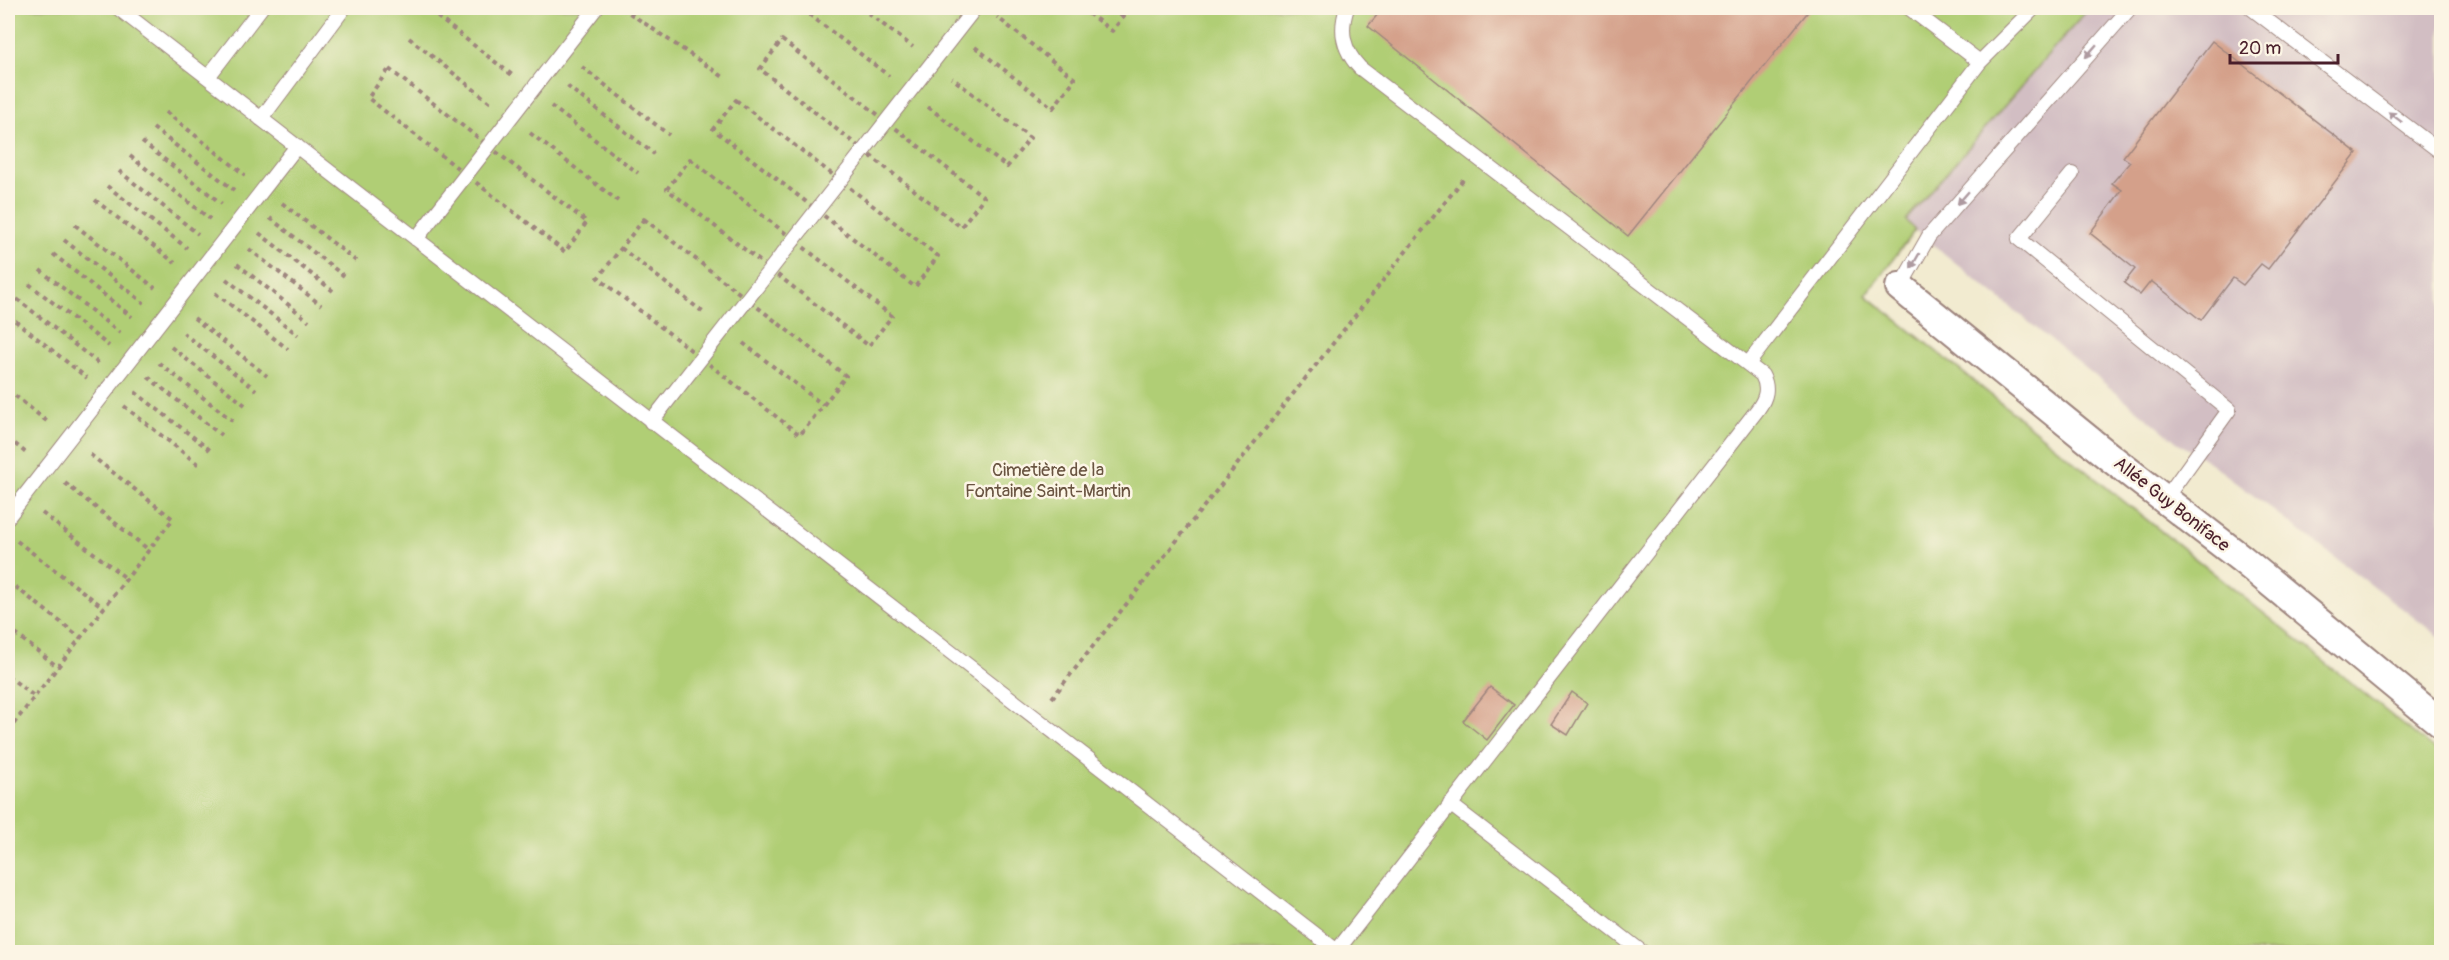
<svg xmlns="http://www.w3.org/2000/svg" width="2449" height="960" font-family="Pangolin,sans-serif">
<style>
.industrial{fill:#d2bec3}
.green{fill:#b0ce75;stroke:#7d7650;stroke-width:1.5}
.building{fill:#d4a08a}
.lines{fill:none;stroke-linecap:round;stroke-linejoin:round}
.service-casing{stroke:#9e857e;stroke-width:16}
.minor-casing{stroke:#9e857e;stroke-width:32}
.path{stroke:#9e857e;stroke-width:4;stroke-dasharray:4.5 4.5;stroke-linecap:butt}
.service{stroke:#fff;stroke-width:14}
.minor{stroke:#fff;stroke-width:28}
.oneway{fill:#ae9aa0}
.labels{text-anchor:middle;stroke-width:5;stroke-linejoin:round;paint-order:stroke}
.park-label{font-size:18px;fill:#695441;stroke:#fcf5e5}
.street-label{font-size:18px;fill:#4a1f2b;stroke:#fcf5e5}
</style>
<rect width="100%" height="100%" fill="#fcf5e5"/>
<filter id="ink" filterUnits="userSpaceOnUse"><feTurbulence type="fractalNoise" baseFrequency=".0167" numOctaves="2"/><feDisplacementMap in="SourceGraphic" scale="12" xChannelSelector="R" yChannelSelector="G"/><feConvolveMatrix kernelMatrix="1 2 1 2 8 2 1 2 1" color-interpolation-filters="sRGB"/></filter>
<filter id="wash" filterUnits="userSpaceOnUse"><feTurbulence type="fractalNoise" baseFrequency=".008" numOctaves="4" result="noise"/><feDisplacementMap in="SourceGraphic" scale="24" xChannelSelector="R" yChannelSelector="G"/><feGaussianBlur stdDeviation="1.35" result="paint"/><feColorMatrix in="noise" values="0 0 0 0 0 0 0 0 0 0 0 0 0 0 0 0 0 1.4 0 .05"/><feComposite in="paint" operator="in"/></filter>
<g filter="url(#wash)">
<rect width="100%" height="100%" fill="#f2ebd0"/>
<!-- industrial -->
<path class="industrial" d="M2089,8H2441V638L2212,464L2177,442L1915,230L1906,220Z"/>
<!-- green -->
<path class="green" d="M8,8H2089L1906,220L1915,230L1866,295L2441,755V952H8Z"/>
<g id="blocks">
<!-- building -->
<path class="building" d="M1383,8H1811L1628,236L1368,26Z
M2212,41L2357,153L2268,269L2261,264L2243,285L2233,278L2201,320L2151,281L2140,295L2124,283L2135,269L2090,233L2122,190L2112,183L2130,162L2123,157Z
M1490,687L1514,705L1487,740L1463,721Z
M1572,692L1587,703L1568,735L1551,724Z"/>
</g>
</g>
<g filter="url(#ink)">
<use href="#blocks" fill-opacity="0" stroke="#9e857e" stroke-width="1.5"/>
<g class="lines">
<!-- service casing -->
<g class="service-casing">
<path id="service" d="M118,8L1337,951
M1909,8L1980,62
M2251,8L2442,153
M208,77L261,8
M261,119L344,8
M2072,174L2019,239L2229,410L2165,499
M416,239L596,8
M1900,287L1929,236L2130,8
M1748,364L1980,62L2034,8
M651,422L975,8
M8,517L297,146
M1450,804L1642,952
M1336,952L1758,409C1766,398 1769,388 1762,375L1360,68C1343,50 1339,31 1347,8"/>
</g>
<!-- minor casing -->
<g class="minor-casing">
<path id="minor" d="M1900,287L2107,455L2242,559L2442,724"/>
</g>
<!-- path -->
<path class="path" d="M622,8L725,78
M807,8L805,11L889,76
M861,8L913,47
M924,8L936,17
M1081,8L1112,31L1131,8
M1111,8L1123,17
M430,11L512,75
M409,38L491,103
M782,40L984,197L961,227L760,69Z
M975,47L1053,108L1075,79L997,17
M582,67L669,135
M389,69L587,222L565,252L368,98Z
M567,86L654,154
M736,100L938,256L915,287L713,129Z
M551,106L638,173
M928,107L1007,167L1030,138L952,78
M166,112L245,175
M153,128L234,190
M530,133L618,201
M142,142L222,204
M130,156L210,219
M690,159L892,316L869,346L667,189Z
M119,171L198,234
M107,186L187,248
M95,200L175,263
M282,203L356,261
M270,218L344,276
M644,219L846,376L800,435L598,278Z
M75,225L155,288
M259,233L333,291
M64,240L144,303
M621,248L704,313
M249,249L321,305
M53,254L132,317
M237,264L309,321
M40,270L120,333
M226,279L298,335
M29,284L109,346
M215,293L288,349
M17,299L98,363
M8,315L87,378
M194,318L267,376
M183,333L256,390
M743,343L823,405
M171,347L245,405
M159,363L233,421
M148,377L221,435
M8,390L49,423
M135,392L210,450
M124,406L199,465
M8,438L26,453
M65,483L149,550
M42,513L127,579
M17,541L104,608
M8,581L81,638
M8,628L58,667
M8,676L35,697
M1052,698L1465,177
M8,731L173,519L88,453"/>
<!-- service -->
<use href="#service" class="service"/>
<!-- minor -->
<use href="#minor" class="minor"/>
</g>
<!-- one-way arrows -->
<defs><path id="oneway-solid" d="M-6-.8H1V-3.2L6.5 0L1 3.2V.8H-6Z" transform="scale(1.5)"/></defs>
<g class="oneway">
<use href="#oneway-solid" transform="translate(2091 51) rotate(131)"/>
<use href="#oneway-solid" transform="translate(2395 117) rotate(-143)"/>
<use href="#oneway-solid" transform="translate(1963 198) rotate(131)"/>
<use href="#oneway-solid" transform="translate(1915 261) rotate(120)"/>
</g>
</g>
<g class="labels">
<!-- park labels -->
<g class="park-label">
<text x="1048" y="476">Cimetière de la<tspan x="1048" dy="21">Fontaine Saint-Martin</tspan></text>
</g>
<!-- street labels -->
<g class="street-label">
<text transform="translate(2172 504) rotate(38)" y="6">Allée Guy Boniface</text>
</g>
</g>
<!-- margin -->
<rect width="2449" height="960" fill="none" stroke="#fcf5e5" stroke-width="30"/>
<!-- scale -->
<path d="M2230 54v9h108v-9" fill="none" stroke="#4a1f2b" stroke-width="3"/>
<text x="2239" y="54" font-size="18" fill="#4a1f2b" stroke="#fcf5e5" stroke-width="4.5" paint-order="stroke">20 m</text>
</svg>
